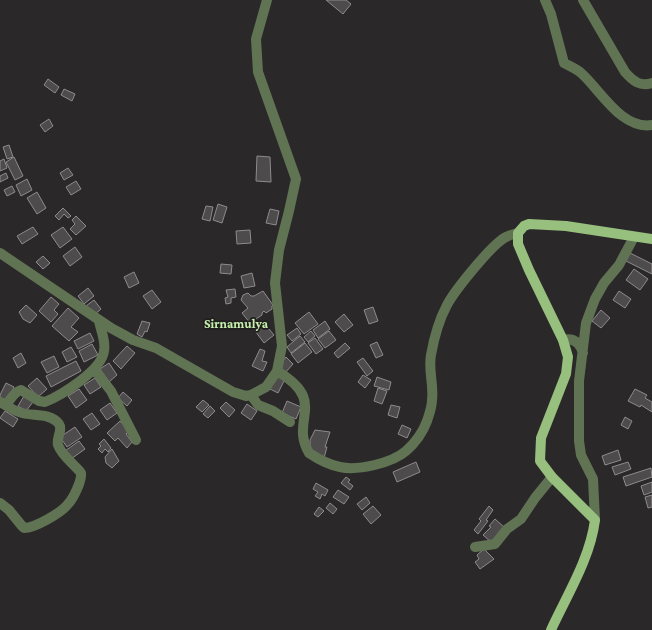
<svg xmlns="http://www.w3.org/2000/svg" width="652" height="630" font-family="'Crimson Pro',serif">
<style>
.building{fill:#4e4b4d;stroke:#8f8a8d}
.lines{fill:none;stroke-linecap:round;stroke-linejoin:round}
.minor{stroke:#607454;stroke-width:10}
.major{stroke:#97bf7d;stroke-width:10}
.labels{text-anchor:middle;stroke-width:3.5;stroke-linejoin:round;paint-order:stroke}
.quarter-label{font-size:13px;font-weight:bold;fill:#c6f0ac;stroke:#211e20}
</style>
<rect width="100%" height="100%" fill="#2b282a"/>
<!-- building -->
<path class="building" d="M326,0H346L351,4L343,14Z
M48,79L59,87L55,93L44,85Z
M64,89L75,94L72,101L61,95Z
M49,119L53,126L45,132L40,125Z
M9,145L13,157L7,159L3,147Z
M257,156L270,157L271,182L256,181Z
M14,157L23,176L15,180L6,162Z
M4,159L7,168L0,171V161Z
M68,168L73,175L64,180L60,173Z
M6,173L8,178L0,182V176Z
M27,179L32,190L21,196L16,185Z
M76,181L81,189L71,195L66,187Z
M12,186L15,192L7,196L4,190Z
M37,192L46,208L37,214L27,198Z
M218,204L227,207L222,223L213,220Z
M206,206L213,207L210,221L202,219Z
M63,208L71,216L68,218L64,214L59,220L55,216Z
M270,209L279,211L276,225L266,223Z
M76,216L86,226L76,235L70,229L75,224L72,220Z
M33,227L38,234L22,244L17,236Z
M63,227L72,239L60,248L51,235Z
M250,230L251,243L237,244L236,231Z
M75,247L82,257L70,266L63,256Z
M630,253L652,264V274L626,261Z
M43,256L50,263L43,269L36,262Z
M221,264L232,265L231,274L220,273Z
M634,269L648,279L640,290L626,280Z
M134,272L139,283L129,288L124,277Z
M252,273L255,286L244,288L241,276Z
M88,288L94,296L84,304L78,296Z
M235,289L236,297L231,298V303L226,304L225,298L228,297L226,290Z
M152,290L161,302L152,309L143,296Z
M263,291L273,305L272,306V309L266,313L264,311L262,313V315L250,323L242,313L248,308L241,300L243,295L248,293L251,296H254Z
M619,291L631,299L625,308L613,300Z
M51,297L59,304L54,310L58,314L51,322L39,311Z
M94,300L101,309L93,316L86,306Z
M26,305L37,315L30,323L23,319L19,312Z
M373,307L378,321L369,324L364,310Z
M68,308L79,318L71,327L78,332L69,341L52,326Z
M601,310L610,318L601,328L592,321Z
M309,312L318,324L304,334L295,323Z
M344,314L353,325L344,332L335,322Z
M142,321L150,323L147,332L145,331L142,337L137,334Z
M262,321L274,335L264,343L253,328L256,323Z
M325,321L330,329L318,338L313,330Z
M297,328L301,334L292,341L287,335Z
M311,331L315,336L308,342L304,337Z
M329,331L336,340L325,348L318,339Z
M90,333L94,341L78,349L74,341Z
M300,336L305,342L291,353L287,347Z
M315,338L323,349L316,354L308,343Z
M377,342L383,355L376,358L370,345Z
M305,343L312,352L298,363L291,354Z
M345,343L350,348L338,358L334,353Z
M92,344L98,355L84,362L79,351Z
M127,346L135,353L121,369L113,361Z
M71,347L77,357L67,362L62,352Z
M260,349L265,351L262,361L267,362L263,371L252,366Z
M21,353L26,363L18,368L13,358Z
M54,356L59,367L47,373L41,362Z
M286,357L293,364L285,373L278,367Z
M363,358L373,371L367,376L357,362Z
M76,361L81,371L51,387L46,376Z
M109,363L117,375L109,382L100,369Z
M277,375L285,379L278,393L270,389Z
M363,375L371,380L365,388L358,382Z
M377,377L391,382L389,390L374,386Z
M37,378L47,389L38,397L28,386Z
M95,378L101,387L90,394L84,385Z
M6,383L14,387L7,403L0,399V395Z
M378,388L387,391L382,404L374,401Z
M79,389L87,400L76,408L68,396Z
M635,389L647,395L645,398L652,402V412L641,405L640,407L628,401Z
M123,392L132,400L127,406L118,398Z
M24,396L33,402L26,411L18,406Z
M203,400L209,405L202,412L196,407Z
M287,401L301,407L296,419L282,413Z
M226,402L235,410L229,417L220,408Z
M110,403L117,413L107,420L100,410Z
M247,404L257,411L251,420L241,413Z
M391,405L400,407L397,418L388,415Z
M210,406L215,411L208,418L203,414Z
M5,411L18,419L13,427L0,418Z
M92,413L100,424L91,430L83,419Z
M625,417L632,421L628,429L621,425Z
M120,421L129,431L126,434L132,442L127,448L118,438L115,441L107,433Z
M402,425L411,429L407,438L398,434Z
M75,427L82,437L67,447L60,437Z
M315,430L330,432L325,447H327L324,458L312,454L310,446V440Z
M104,439L111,448L108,452L105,449L102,453L98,449L101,446L99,444Z
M79,441L85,449L71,459L65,451Z
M112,449L119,461L112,468L106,463L105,457Z
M618,450L621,460L605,465L602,456Z
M416,462L420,472L397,482L393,472Z
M628,462L631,469L615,475L612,467Z
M651,468L652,477L626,486L623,477Z
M346,477L350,480L348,482L353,486L350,490L341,483Z
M652,482V492L644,495L641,486Z
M316,483L328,490L325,496L322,494L320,499L315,496L318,492L313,489Z
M338,490L349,497L344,504L333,497Z
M652,495V507L648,508L645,497Z
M366,497L370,503L362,510L357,504Z
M330,503L337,509L333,514L326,508Z
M373,506L381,515L371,524L363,514Z
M489,506L493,510L486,520L488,521L478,534L474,530L481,521L479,519Z
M319,507L324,511L318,517L314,514Z
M495,519L504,527L491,542L483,535L491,527L489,526Z
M484,549L494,559L480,569L475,562L479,559L477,555Z"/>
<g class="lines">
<!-- minor -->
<path class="minor" d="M545,0L551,14L564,63C570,66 576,69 580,72C600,89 621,130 652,125
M583,0L625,72C633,81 640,87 652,83
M0,253L111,328L133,340L156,348L233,392L246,396L251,395L266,387L277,371L282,346L275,283L279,250L289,211L296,179L258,72L256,39L267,0
M563,340C574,337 580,343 583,353
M94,369L111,391L136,440
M277,371C329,402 289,419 309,453C318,459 330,465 340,467C358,471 392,463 406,451C415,443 423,432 427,421C429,415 432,407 432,400C434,385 428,369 431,355C434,338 439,320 447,305C455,290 492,244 506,237C510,235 514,234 518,233
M251,395L258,405L273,411L290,422
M0,402C6,405 12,410 19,412C31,417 50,412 59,424C63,430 56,438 58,445C62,456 74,464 81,473C82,481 73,499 68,504C61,513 35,528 24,528L22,526L9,510L0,503
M6,405C10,400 14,392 21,390L39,401L45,402C62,395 102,370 104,351C106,341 101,331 99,321
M595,520L593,479L581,455L579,441V381L586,323L595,299L604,283L619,265L634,237
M475,547L495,544L507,529L521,519L535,498L552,477"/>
<!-- major -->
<path class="major" d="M551,630C567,595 590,559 595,520L552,477L540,461L541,438L566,374L568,357L563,340L529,270L518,244V233L524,226L529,224L566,226L652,239"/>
</g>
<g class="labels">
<!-- quarter labels -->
<g class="quarter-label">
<text x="236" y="328">Sirnamulya</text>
</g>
</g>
</svg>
